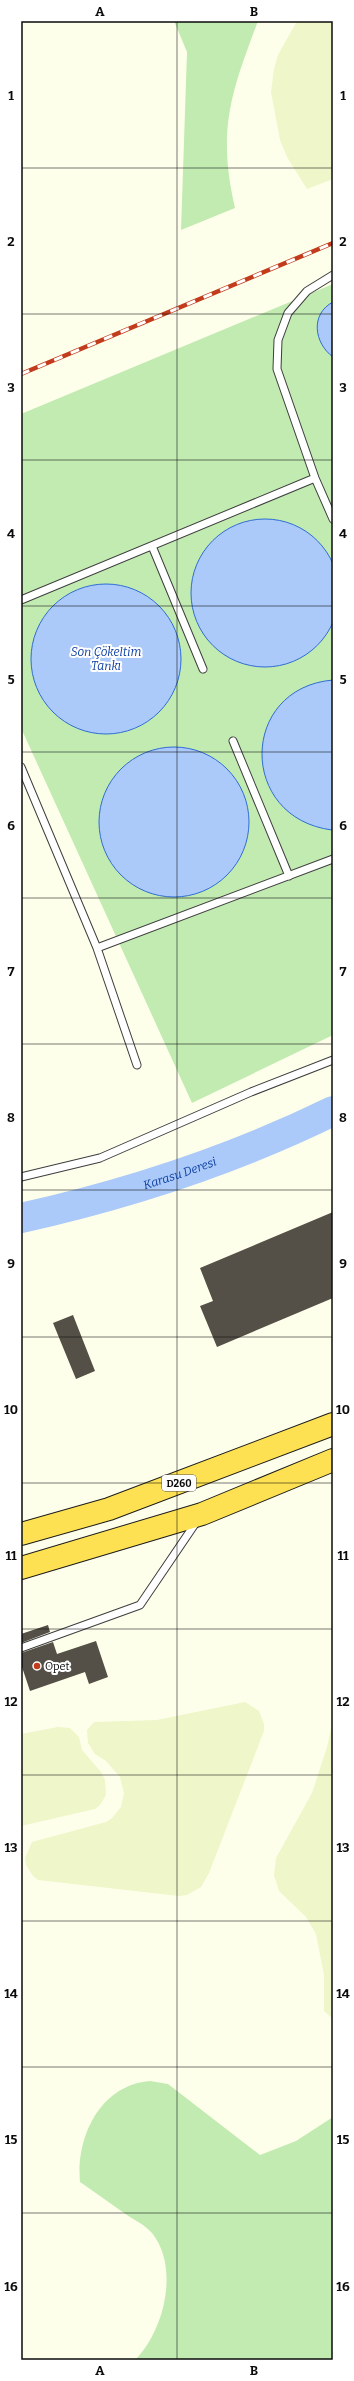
<svg xmlns="http://www.w3.org/2000/svg" width="354" height="2381" font-family="Bitter,serif">
<style>
.farmland{fill:#eff6c9}
.green{fill:#c2ebb2}
.water{fill:#abcaf9;stroke:#2f6cd4}
.lines{fill:none;stroke-linecap:round;stroke-linejoin:round}
.river{stroke:#abcaf9;stroke-width:30}
.building{fill:#544f47}
.service-casing{stroke:#3e3e3e;stroke-width:9}
.trunk-casing{stroke:#1c1c1c;stroke-width:24}
.service{stroke:#fff;stroke-width:7}
.trunk{stroke:#fee152;stroke-width:22}
.rail-casing{stroke:#c23b1d;stroke-width:4.5}
.rail{stroke:#fff;stroke-width:3;stroke-dasharray:9;stroke-linecap:butt}
.grid{fill:none;stroke:#0b0b0b;stroke-width:1;stroke-opacity:0.55}
.poi-dot{fill:#c23b1d;stroke:#fff;stroke-width:1.5}
.labels{text-anchor:middle;stroke-width:4;stroke-linejoin:round;paint-order:stroke}
.shield{fill:#fff;stroke:#545454;stroke-width:1}
.shield-label{font-size:10px;font-weight:bold;fill:#0b0b0b}
.poi-label{font-size:11px;fill:#0b0b0b;stroke:#fff;text-anchor:start}
.water-label{font-size:12px;font-style:italic;fill:#0f40a3;stroke:#fff}
.neatline{fill:none;stroke:#0b0b0b;stroke-width:1.5}
.grid-label{font-size:13px;text-anchor:middle;font-weight:bold;fill:#0b0b0b}
</style>
<rect width="100%" height="100%" fill="#feffea"/>
<!-- farmland -->
<path class="farmland" d="M297,21H333V179L307,189L287,157L280,140L271,92L274,69L278,55Z
M245,1702L259,1711L264,1724V1731L209,1873L201,1887L187,1895L179,1896L38,1880L33,1876L26,1865L25,1858L32,1842L106,1822L112,1818L121,1807L124,1793L120,1777L106,1761L95,1754L88,1743L87,1730L94,1722L157,1720Z
M333,1720V2019L324,2011V1975L316,1934L306,1917L279,1891L274,1875L276,1858L312,1793L327,1747Z
M58,1727L70,1728L79,1737L82,1750L101,1772L105,1780L106,1795L100,1805L95,1809L21,1826V1734Z"/>
<!-- green -->
<path class="green" d="M174,21H258C231,93 217,130 235,208L181,230L187,52Z
M333,284V1035L192,1103L21,728V414Z
M150,2081L168,2084L260,2155L296,2141L333,2117V2360H135C164,2331 180,2268 152,2233C145,2225 136,2221 127,2215C111,2204 96,2193 80,2182C76,2137 100,2085 150,2081Z"/>
<!-- water -->
<path class="water" d="M333,302V357C314,343 310,314 333,302Z
M191 593a74 74 0 1 1 148 0a74 74 0 1 1-148 0Z
M31 659a75 75 0 1 1 150 0a75 75 0 1 1-150 0Z
M333,680V830H332C238,818 239,688 333,680Z
M99 822a75 75 0 1 1 150 0a75 75 0 1 1-150 0Z"/>
<g class="lines">
<!-- river -->
<path class="river" id="s1" d="M21,1218C129,1194 233,1160 333,1111"/>
</g>
<!-- building -->
<path class="building" d="M333,1212V1298L217,1347L200,1306L213,1301L200,1268Z
M73,1315L95,1371L76,1379L53,1323Z
M48,1625L50,1632L21,1643V1634Z
M96,1641L108,1677L89,1684L85,1672L30,1691L21,1664V1653L53,1642L57,1654Z"/>
<g class="lines">
<!-- service casing -->
<g class="service-casing">
<path id="service" d="M333,275L307,291L288,313L278,340L277,369L315,478L333,519
M152,546L203,669
M21,600L315,478
M233,741L289,876
M21,767L97,948L137,1065
M97,948L333,859
M21,1177L100,1158L251,1092L333,1060
M21,1648L140,1605L197,1521"/>
</g>
<!-- trunk casing -->
<g class="trunk-casing">
<path id="trunk" d="M21,1534L109,1509L333,1424
M21,1568L202,1514L333,1460"/>
</g>
<!-- service -->
<use href="#service" class="service"/>
<!-- trunk -->
<use href="#trunk" class="trunk"/>
<!-- rail casing -->
<g class="rail-casing">
<path id="rail" d="M21,374L333,243"/>
</g>
<!-- rail -->
<use href="#rail" class="rail"/>
</g>
<!-- grid -->
<path class="grid" d="M177,21V2360M21,168H333M21,314H333M21,460H333M21,606H333M21,752H333M21,898H333M21,1044H333M21,1190H333M21,1337H333M21,1483H333M21,1629H333M21,1775H333M21,1921H333M21,2067H333M21,2213H333"/>
<!-- markers -->
<circle class="poi-dot" cx="37" cy="1666" r="4"/>
<g class="labels">
<!-- shield labels -->
<rect class="shield" x="162" y="1475" width="34" height="16" rx="3"/>
<g class="shield-label">
<text x="179" y="1487">D260</text>
</g>
<!-- poi labels -->
<g class="poi-label">
<text x="45" y="1670">Opet</text>
</g>
<!-- water labels -->
<g class="water-label">
<text x="106" y="656">Son Çökeltim<tspan x="106" dy="14">Tankı</tspan></text>
<text dy="4" stroke="none"><textPath href="#s1" startOffset="165">Karasu Deresi</textPath></text>
</g>
</g>
<!-- border -->
<rect width="354" height="2381" fill="none" stroke="#ffffff" stroke-width="44"/>
<rect x="22" y="22" width="310" height="2337" class="neatline"/>
<g class="grid-label">
<text x="100" y="16">A</text>
<text x="254" y="16">B</text>
<text x="11" y="100">1</text>
<text x="343" y="100">1</text>
<text x="11" y="246">2</text>
<text x="343" y="246">2</text>
<text x="11" y="392">3</text>
<text x="343" y="392">3</text>
<text x="11" y="538">4</text>
<text x="343" y="538">4</text>
<text x="11" y="684">5</text>
<text x="343" y="684">5</text>
<text x="11" y="830">6</text>
<text x="343" y="830">6</text>
<text x="11" y="976">7</text>
<text x="343" y="976">7</text>
<text x="11" y="1122">8</text>
<text x="343" y="1122">8</text>
<text x="11" y="1268">9</text>
<text x="343" y="1268">9</text>
<text x="11" y="1414">10</text>
<text x="343" y="1414">10</text>
<text x="11" y="1560">11</text>
<text x="343" y="1560">11</text>
<text x="11" y="1706">12</text>
<text x="343" y="1706">12</text>
<text x="11" y="1852">13</text>
<text x="343" y="1852">13</text>
<text x="11" y="1998">14</text>
<text x="343" y="1998">14</text>
<text x="11" y="2144">15</text>
<text x="343" y="2144">15</text>
<text x="11" y="2291">16</text>
<text x="343" y="2291">16</text>
<text x="100" y="2375">A</text>
<text x="254" y="2375">B</text>
</g>
</svg>
